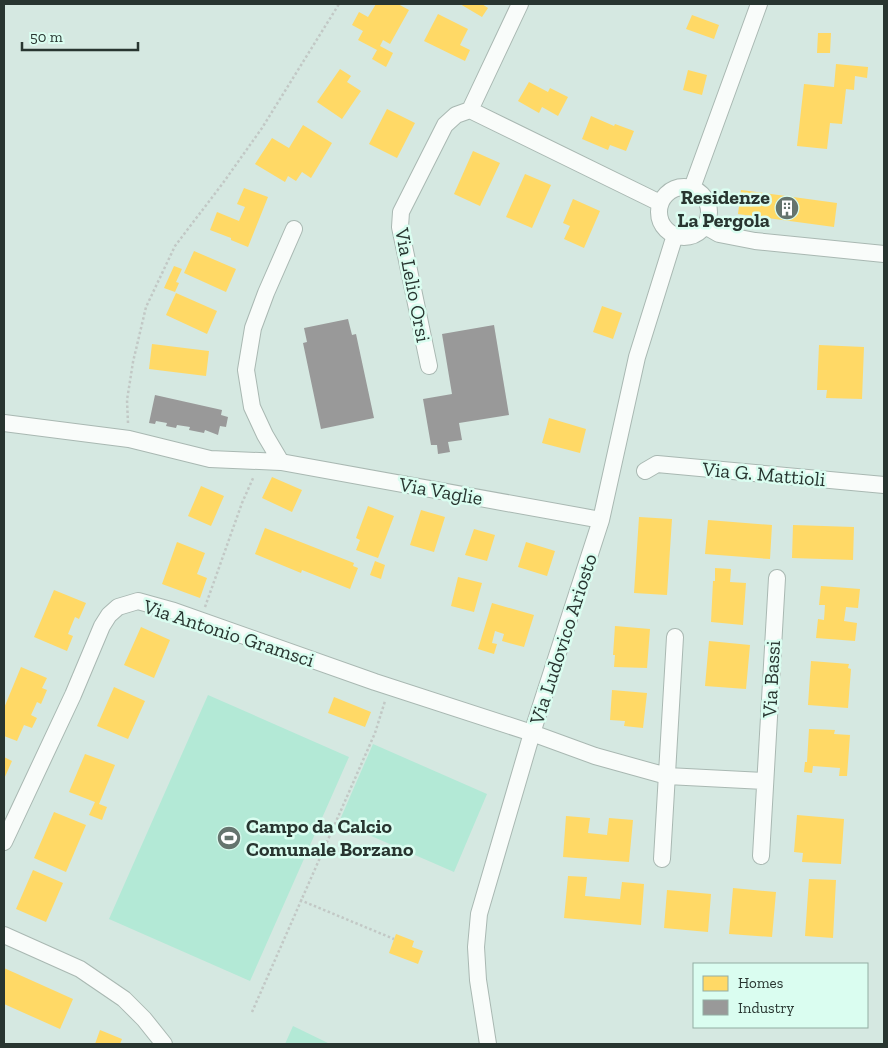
<svg xmlns="http://www.w3.org/2000/svg" width="888" height="1048" font-family="'Zilla Slab',serif">
<style>
.green{fill:#b3e9d6}
.homes{fill:#ffd966}
.industry{fill:#999}
.lines{fill:none;stroke-linecap:round;stroke-linejoin:round}
.street-casing{stroke:#a9b8b2;stroke-width:18}
.path{stroke:#c2c8c5;stroke-width:2.5;stroke-dasharray:2.5 2.5;stroke-linecap:butt}
.street{stroke:#f9fcfa;stroke-width:16}
.labels{text-anchor:middle;stroke-width:5;stroke-linejoin:round;paint-order:stroke}
.poi-label{font-size:20px;font-weight:bold;fill:#283530;stroke:#dafdf0;text-anchor:end}
.street-label{font-size:20px;fill:#283530;stroke:#dafdf0}
</style>
<rect width="100%" height="100%" fill="#d5e8e1"/>
<!-- green -->
<path class="green" d="M208,695L349,757L250,981L109,919Z
M373,744L487,794L454,872L339,822Z
M293,1026L330,1044H285Z"/>
<!-- homes -->
<path class="homes" d="M376,4H398L409,10L390,44L383,40L380,46L393,53L386,67L372,59L377,50L358,40L363,31L352,25L359,12L368,17Z
M460,4H482L488,8L482,17Z
M438,14L468,29L460,45L470,50L465,61L424,41Z
M692,15L719,25L714,39L686,29Z
M818,33H831L830,53H817Z
M836,64L868,67L867,78L855,76L854,90L846,89L842,124L830,123L827,149L797,146L804,84L834,87Z
M340,69L351,76L347,82L361,91L342,119L317,102Z
M688,70L707,75L702,95L683,90Z
M529,82L548,92L550,88L568,97L558,116L542,107L539,113L518,101Z
M387,109L415,123L397,158L369,144Z
M591,116L614,126L615,124L634,131L626,151L610,145L608,150L582,139Z
M303,125L332,143L311,178L302,172L296,181L288,176L285,182L255,164L272,138L289,148Z
M473,151L500,163L480,206L454,194Z
M525,174L551,185L532,228L506,217Z
M244,188L268,197L248,247L231,240V238L210,230L217,212L239,221L245,207L237,204Z
M741,190L837,203L834,227L738,214Z
M573,199L600,211L584,248L564,239L570,226L563,223Z
M194,251L236,269L226,292L184,273Z
M174,266L182,269L176,282L179,283L175,292L164,288Z
M176,293L217,311L207,334L166,315Z
M602,306L622,313L613,339L593,332Z
M152,344L209,351L206,376L149,369Z
M819,345L864,347L862,399L826,398L827,390H817Z
M549,418L586,429L580,453L542,443Z
M272,477L302,490L292,512L262,498Z
M201,486L224,496L211,526L188,516Z
M368,506L394,516L378,558L356,550L360,540L356,538Z
M421,510L445,517L434,552L410,545Z
M639,517L672,519L667,595L634,593Z
M708,520L772,525L770,559L705,554Z
M793,525L854,527L853,560L792,558Z
M265,528L354,563L353,566L358,568L350,589L302,570L301,573L255,554Z
M474,529L495,535L487,561L465,555Z
M177,542L205,553L197,574L207,578L200,598L162,584Z
M526,542L555,551L547,576L518,567Z
M375,561L385,565L381,579L370,575Z
M715,568L731,569L730,582L746,583L743,625L711,622L713,581H715Z
M458,577L482,583L474,612L451,606Z
M821,586L860,589L858,608L846,607L844,621L857,623L855,641L816,638L818,619L824,620L825,605H819Z
M54,590L86,603L79,619L75,617L68,634L73,636L67,651L34,637Z
M492,603L534,615L524,647L502,641L504,634L495,631L492,643L497,644L494,654L478,649Z
M615,626L650,629L647,668L614,667L615,655H613Z
M141,627L170,640L154,678L124,665Z
M709,641L750,645L746,689L705,686Z
M811,661L849,664L848,668L851,669L848,708L808,705Z
M21,667L47,678L42,688L47,690L41,704L37,702L31,715L37,718L32,728L24,725L17,741L4,736V708Z
M114,687L145,701L128,739L97,726Z
M612,690L647,693L643,728L624,726L625,721L610,720Z
M334,697L371,712L365,727L328,713Z
M809,729L835,730L834,734L850,735L847,776H839L840,768L813,766L812,773L804,772L805,762H807Z
M85,754L115,765L99,804L107,807L102,820L89,815L95,802L69,792Z
M4,757L12,761L4,779Z
M54,812L86,825L66,872L34,858Z
M797,815L844,819L841,864L802,862L803,853L794,852Z
M566,816L590,818L588,833L607,835L609,818L633,820L629,862L563,857Z
M33,870L63,883L46,922L16,909Z
M568,876L587,877L585,896L620,899L622,882L644,884L641,925L564,918Z
M809,879L836,880L833,938L805,936Z
M733,888L776,892L772,937L729,934Z
M667,890L711,894L708,932L664,928Z
M396,934L414,941L412,947L423,951L418,964L389,953Z
M4,968L73,999L60,1029L4,1004Z
M100,1030L122,1039L120,1044H95Z"/>
<!-- industry -->
<path class="industry" d="M348,319L352,335L356,334L374,418L321,429L303,343L307,342L304,328Z
M494,325L509,415L459,423L462,440L448,442L450,452L438,454L437,445H431L423,399L452,394L442,334Z
M155,395L222,410L221,415L228,417L226,427L220,426L218,435L205,430L204,433L189,430L190,427L177,425L176,428L166,426L167,423L156,421L155,424L149,423Z"/>
<g class="lines">
<!-- street casing -->
<g class="street-casing">
<path id="street" d="M520,4L470,110L660,203
M659 212a25 25 0 1 1 50 0a25 25 0 1 1-50 0Z
M692,188L759,4
M705,226L719,234L755,241L884,254
M429,366L400,227L401,212L445,125L456,115L470,110
M4,423L129,439L210,459L281,462L601,520
M281,462L265,435L252,407L246,370L253,328L266,293L294,229
M645,471L657,464L884,485
M4,842L73,695L102,626L109,615L118,607L138,601L174,611L375,682L532,733L595,756L667,776L765,781
M761,856L777,578
M662,859L675,637
M4,935L80,969L124,999L144,1019L164,1044
M488,1044L478,980L476,947L479,914L532,733L601,520L637,357L675,235"/>
</g>
<!-- path -->
<path class="path" d="M128,423L127,400L133,362L146,307L175,246L223,183L262,128L339,4
M205,607L242,503L254,476
M300,900L394,939
M252,1012L375,733L385,701"/>
<!-- street -->
<use href="#street" class="street"/>
</g>
<!-- icons -->
<defs>
<g id="building-disc" transform="scale(1.25)"><circle r="9.5" fill="#65746e" stroke="#dafdf0"/><path d="M-4-6H4V6H1V3H-1V6H-4ZM-2.5-4.3h1.7v1.8h-1.7ZM.8-4.3h1.7v1.8H.8ZM-2.5-1h1.7V.8h-1.7ZM.8-1h1.7V.8H.8Z" fill="#fff"/></g>
<g id="stadium-disc" transform="scale(1.25)"><circle r="9.5" fill="#65746e" stroke="#dafdf0"/><path d="M0-5a6.5 5 0 1 0 0 10a6.5 5 0 1 0 0-10ZM-3.5-1.8h7v3.6h-7Z" fill="#fff"/></g>
</defs>
<g fill-rule="evenodd">
<use href="#building-disc" x="787" y="208"/>
<use href="#stadium-disc" x="229" y="838"/>
</g>
<g class="labels">
<!-- poi labels -->
<g class="poi-label">
<text x="770" y="204">Residenze<tspan x="770" dy="23">La Pergola</tspan></text>
<text x="246" y="833" text-anchor="start">Campo da Calcio<tspan x="246" dy="23">Comunale Borzano</tspan></text>
</g>
<!-- street labels -->
<g class="street-label">
<text transform="translate(413 285) rotate(79)" y="7">Via Lelio Orsi</text>
<text transform="translate(764 474) rotate(5)" y="7">Via G. Mattioli</text>
<text transform="translate(441 491) rotate(10)" y="7">Via Vaglie</text>
<text transform="translate(229 633) rotate(18)" y="7">Via Antonio Gramsci</text>
<text transform="translate(563 639) rotate(-72)" y="7">Via Ludovico Ariosto</text>
<text transform="translate(771 679) rotate(-87)" y="7">Via Bassi</text>
</g>
</g>
<!-- border -->
<rect width="888" height="1048" fill="none" stroke="#283530" stroke-width="10"/>
<!-- legend -->
<rect x="693" y="963" width="175" height="65" fill="#dafdf0" stroke="#93ada3"/>
<rect x="703" y="976" width="25" height="15" fill="#ffd966" stroke="#93ada3"/>
<text x="738" y="988" font-size="15" fill="#283530">Homes</text>
<rect x="703" y="1000" width="25" height="15" fill="#999999" stroke="#93ada3"/>
<text x="738" y="1013" font-size="15" fill="#283530">Industry</text>
<!-- scale -->
<path d="M22 42v8h116v-8" fill="none" stroke="#283530" stroke-width="2.5"/>
<text x="30" y="42" font-size="15" fill="#283530" stroke="#dafdf0" stroke-width="4" paint-order="stroke">50 m</text>
</svg>
